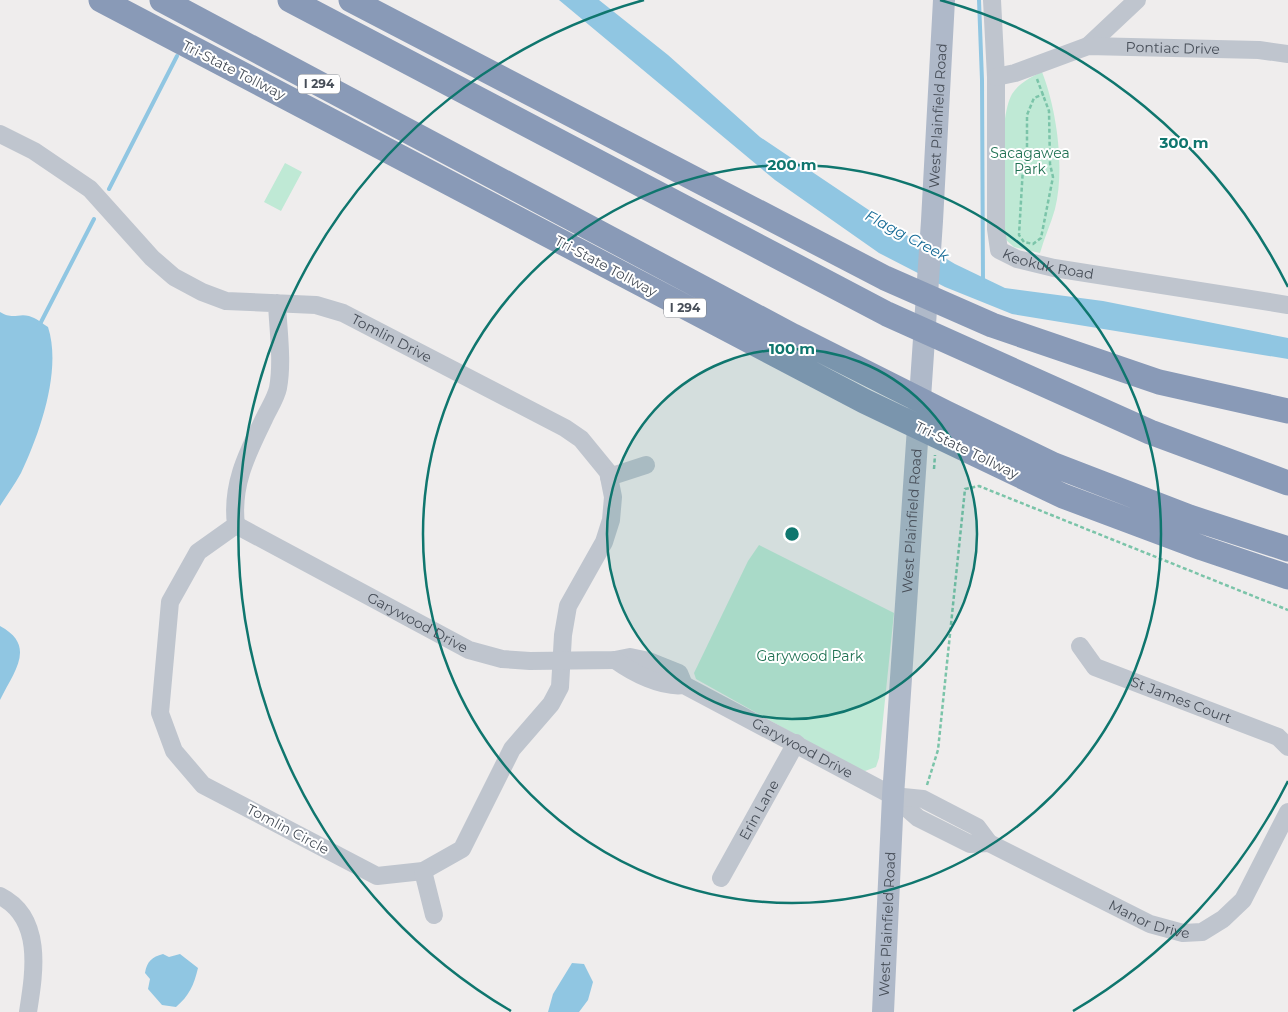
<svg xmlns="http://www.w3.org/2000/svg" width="1288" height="1012" font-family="Montserrat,sans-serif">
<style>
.green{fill:#bfe9d5}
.water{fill:#90c6e2}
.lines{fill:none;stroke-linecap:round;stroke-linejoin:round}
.stream{stroke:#90c6e2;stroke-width:4}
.path{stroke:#7bc4a9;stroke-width:2.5;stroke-dasharray:4 2.5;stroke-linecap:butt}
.minor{stroke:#bfc5ce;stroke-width:18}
.major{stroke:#afb9c9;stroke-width:22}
.highway{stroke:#899ab7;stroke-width:25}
.ring{fill:none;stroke:#0f766e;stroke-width:2.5}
.labels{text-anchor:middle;stroke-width:4;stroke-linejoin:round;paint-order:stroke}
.shield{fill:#fff;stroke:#7e838a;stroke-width:1}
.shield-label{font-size:12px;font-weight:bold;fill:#474e58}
.street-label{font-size:14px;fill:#474e58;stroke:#fff}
.park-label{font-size:14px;fill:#207153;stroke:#fff}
.water-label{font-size:15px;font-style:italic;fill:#1a6d98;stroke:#fff}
.centre{fill:#0f766e;stroke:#fff;stroke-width:2.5}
.ring-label{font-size:15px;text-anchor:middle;font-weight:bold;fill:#0f766e;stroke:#fff;stroke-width:4;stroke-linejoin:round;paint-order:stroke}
</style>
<rect width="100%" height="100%" fill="#efeded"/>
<!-- green -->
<path class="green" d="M1042,72C1057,110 1065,169 1055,209C1051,224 1044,238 1040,253L1014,247L1005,239C1004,206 997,121 1012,94C1019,83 1031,77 1042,72Z
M285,163L302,172L281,211L264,202Z
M759,545L894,613L879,758L876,767L865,771L855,768L696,679L694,673L748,561Z"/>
<!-- water -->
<path class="water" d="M559,0H599L668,55L760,137L903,233L955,264L1005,288L1103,301L1288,338V359L1012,314L945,287L879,253L775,180Z
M0,312C13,320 18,313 29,316C36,318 42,323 48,327C62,370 40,433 21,473C15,484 7,495 0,506Z
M0,626C37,646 14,671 0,700Z
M163,954L169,957L180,954L198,968C194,985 189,996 176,1007L162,1005L148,989L150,979L145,973C147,961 152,957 163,954Z
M572,963L584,964L593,982L588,1000L579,1012H548L553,994Z"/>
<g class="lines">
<!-- stream -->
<path class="stream" d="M979,0L982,80L983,283
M109,189L177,56
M39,326L94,219"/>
<!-- path -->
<path class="path" d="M1037,79L1049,111L1050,164L1053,177L1041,238L1033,244L1024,242L1019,235L1023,167L1027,158V115L1034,98L1044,94
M934,469L935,455
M927,785L938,750L965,489L979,486L1288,610"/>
<!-- minor -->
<g class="minor">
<path id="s1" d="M992,0L996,77V229L999,250L1017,259L1054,268L1288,305"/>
<path d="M1088,46L1137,0"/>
<path id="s2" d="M996,77L1015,73L1088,46L1259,50L1288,54"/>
<path id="s3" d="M0,134L34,151L90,189L152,258L174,277L202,292L226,301L316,305L343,313L565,428L581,439L608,472L613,497L611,520L604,542L568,606L563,635L560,687L551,704L512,749L462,849L423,871L377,876L203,785L174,751L160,713L170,602L198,552L236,525C231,485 247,454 264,419C268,410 276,398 278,388C283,361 278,330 277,303"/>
<path d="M609,477L646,465"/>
<path id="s4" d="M236,525L469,650L502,659L530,661L615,660L630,657L649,661L679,673L684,685"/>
<path id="s5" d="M1080,646L1095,667L1278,737L1288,747"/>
<path id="s6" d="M615,660C633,673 662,688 684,685L893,796L918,818L970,844L989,843"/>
<path id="s7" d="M893,796L923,799L977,827L989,843L1150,924L1183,933L1202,932L1223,919L1243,900L1288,812"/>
<path d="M423,871L434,915"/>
<path id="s8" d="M721,878L796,743"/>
<path d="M0,896C44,918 34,974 28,1012"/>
</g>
<!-- major -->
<path class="major" id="s9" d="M883,1012L893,796L932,221L944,0"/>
<!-- highway -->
<path class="highway" d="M101,0L864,401L1063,496L1202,548L1288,577
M162,0L793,336L946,413L1054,465L1189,517L1288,549
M290,0L887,314L1150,432L1288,483
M351,0L885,278L992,325L1159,382L1288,411"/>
</g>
<!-- distance rings -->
<circle cx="792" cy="534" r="185" fill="#0f766e" fill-opacity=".12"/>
<g class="ring">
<circle cx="792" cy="534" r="185"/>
<circle cx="792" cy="534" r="369"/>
<path d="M1288 781A554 554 0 0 1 1073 1011M511 1011A554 554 0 0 1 644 0M940 0A554 554 0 0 1 1288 287"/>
</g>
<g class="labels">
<!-- shield labels -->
<g class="shield">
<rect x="298" y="74.5" width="42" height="19" rx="4"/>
<rect x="664" y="298.5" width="42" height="19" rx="4"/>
</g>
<g class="shield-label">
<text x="319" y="88">I 294</text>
<text x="685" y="312">I 294</text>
</g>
<!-- street labels -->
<g class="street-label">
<text dy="5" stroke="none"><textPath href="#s2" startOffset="182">Pontiac Drive</textPath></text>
<text transform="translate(234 70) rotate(27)" y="5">Tri-State Tollway</text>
<text dy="5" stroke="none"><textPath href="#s9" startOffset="898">West Plainfield Road</textPath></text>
<text dy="5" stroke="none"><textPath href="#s1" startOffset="302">Keokuk Road</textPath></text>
<text transform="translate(606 266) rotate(28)" y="5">Tri-State Tollway</text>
<text dy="5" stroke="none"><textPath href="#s3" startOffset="458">Tomlin Drive</textPath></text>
<text transform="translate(967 450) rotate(26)" y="5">Tri-State Tollway</text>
<text dy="5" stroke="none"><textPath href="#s9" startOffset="492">West Plainfield Road</textPath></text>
<text dy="5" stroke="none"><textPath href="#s4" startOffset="206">Garywood Drive</textPath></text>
<text dy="5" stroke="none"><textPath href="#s5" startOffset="118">St James Court</textPath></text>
<text dy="5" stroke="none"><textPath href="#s6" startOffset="209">Garywood Drive</textPath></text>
<text dy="5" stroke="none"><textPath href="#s8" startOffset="78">Erin Lane</textPath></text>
<text transform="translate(288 829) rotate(28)" y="5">Tomlin Circle</text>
<text dy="5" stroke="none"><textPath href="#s7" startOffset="289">Manor Drive</textPath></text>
<text dy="5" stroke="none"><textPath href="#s9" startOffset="88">West Plainfield Road</textPath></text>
</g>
<!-- park labels -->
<g class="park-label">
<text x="1030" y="158">Sacagawea<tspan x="1030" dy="16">Park</tspan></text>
<text x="810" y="661">Garywood Park</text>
</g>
<!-- water labels -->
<g class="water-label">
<text transform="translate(907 236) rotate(28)" y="5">Flagg Creek</text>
</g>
</g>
<circle cx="792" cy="534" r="8" class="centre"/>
<g class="ring-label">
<text x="1184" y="148">300 m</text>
<text x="792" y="170">200 m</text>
<text x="792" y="354">100 m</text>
</g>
</svg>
